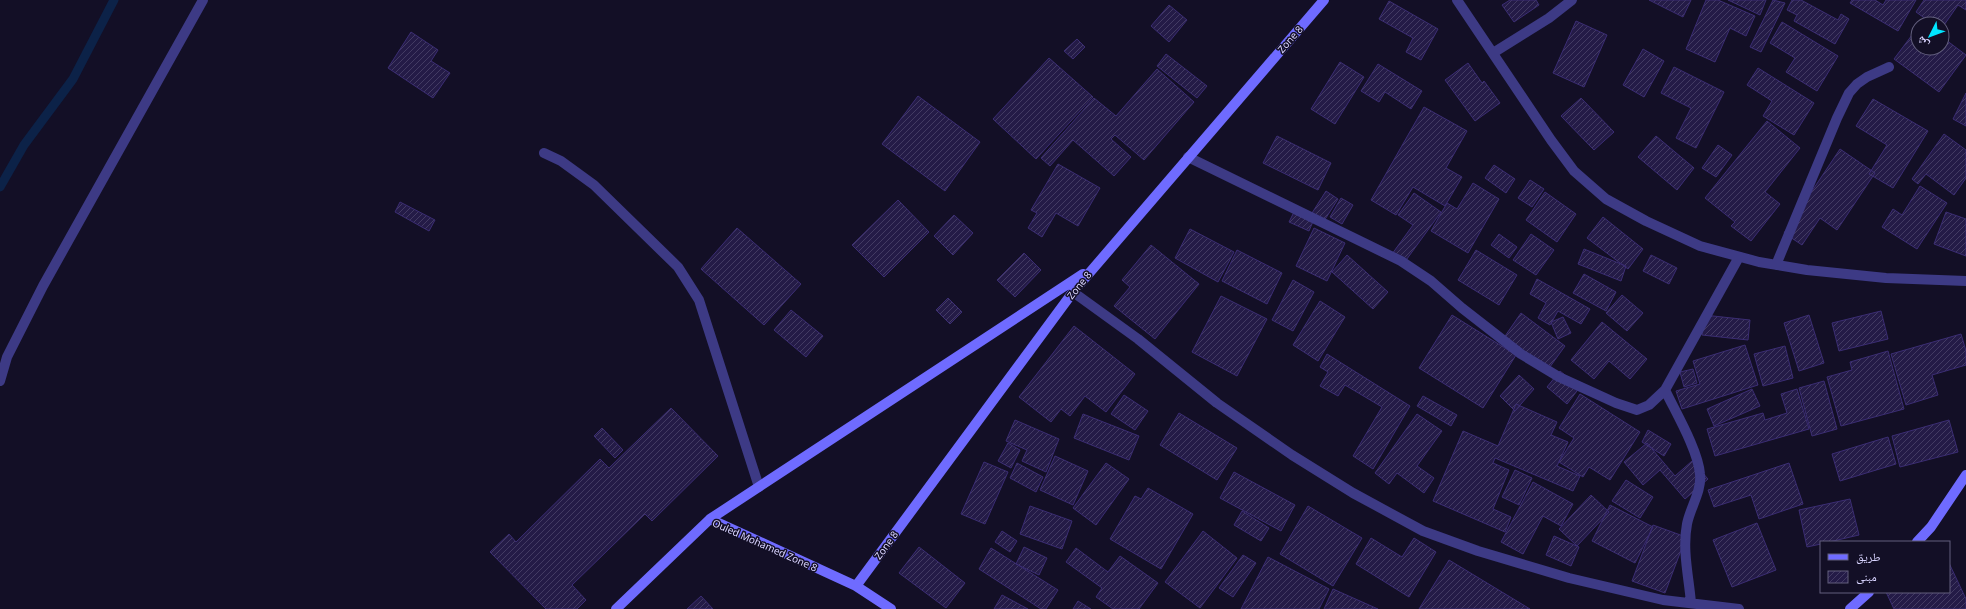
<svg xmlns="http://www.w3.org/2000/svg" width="1966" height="609" font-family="'Noto Sans','Noto Naskh Arabic',sans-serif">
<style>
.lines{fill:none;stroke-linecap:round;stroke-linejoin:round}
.stream{stroke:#0c2248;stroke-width:9}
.building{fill:url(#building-hatch);stroke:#3b2d73}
.lane{stroke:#3d3a85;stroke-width:10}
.street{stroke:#3d3a85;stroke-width:10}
.secondary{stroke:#6f6bff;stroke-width:10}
.labels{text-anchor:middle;stroke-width:3;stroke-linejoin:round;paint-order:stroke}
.street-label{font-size:10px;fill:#d9d4ff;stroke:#130f26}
</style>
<defs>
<pattern id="building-hatch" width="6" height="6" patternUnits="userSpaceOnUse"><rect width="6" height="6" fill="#241b47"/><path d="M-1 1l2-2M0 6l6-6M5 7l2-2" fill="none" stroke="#433b63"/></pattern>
</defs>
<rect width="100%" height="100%" fill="#130f26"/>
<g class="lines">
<!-- stream -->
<path class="stream" d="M0,187L24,145L73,79L114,0"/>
</g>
<!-- building -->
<path class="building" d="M1510,0H1536L1539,5L1514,22L1502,5Z
M1649,0H1691L1683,17Z
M1706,0H1718L1755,16L1746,36L1730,28L1715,62L1686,49Z
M1728,0H1766L1760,15Z
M1773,0L1785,3L1761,52L1750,47Z
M1792,0H1801L1838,20L1841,14L1849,19L1835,44L1794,21L1797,15L1787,10Z
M1852,0H1875L1883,5L1886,0H1916L1898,31L1850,3Z
M1924,0H1966V10L1958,5L1942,28V24H1933L1916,12Z
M1389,1L1438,29L1421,60L1406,52L1413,38L1379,19Z
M1169,5L1187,20L1169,42L1151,26Z
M1576,21L1607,35L1584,87L1553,73Z
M1782,22L1838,56L1817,91L1786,72L1795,58L1770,43Z
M1918,27V48H1942V37L1966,55L1939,92L1894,59Z
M411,32L438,50L431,61L450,73L433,98L388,68Z
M1077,39L1085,47L1073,59L1064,51Z
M1643,49L1664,61L1644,97L1623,85Z
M1166,54L1207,86L1197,98L1157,66Z
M1049,58L1093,97L1036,159L993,119Z
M1340,62L1364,77L1335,124L1311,109Z
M1468,63L1482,83L1484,81L1500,103L1475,121L1445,80Z
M1378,64L1422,91L1411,109L1385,92L1379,102L1361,91Z
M1674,67L1724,92L1696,148L1676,138L1691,108L1661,93Z
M1758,68L1814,103L1794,135L1763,116L1772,101L1747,85Z
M1157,69L1194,102L1144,160L1115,135L1111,139L1131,157L1114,176L1073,140L1050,166L1041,158L1094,98L1116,116Z
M1966,93V126L1953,119Z
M918,96L980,142L945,191L882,144Z
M1581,98L1614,132L1594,150L1561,116Z
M1873,99L1928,131L1893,188L1869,174L1887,145L1856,126Z
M1424,107L1467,131L1446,168L1462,177L1445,206L1413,187L1396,215L1371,200Z
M1767,121L1800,148L1765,192L1780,204L1751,241L1731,226L1735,222L1705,198Z
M1944,134L1966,150V178L1954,195L1926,174L1918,184L1912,179Z
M1277,136L1331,163L1318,190L1263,163Z
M1656,136L1694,168L1677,190L1638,157Z
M1718,145L1732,155L1716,177L1702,168Z
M1840,149L1875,173L1837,230L1820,218L1802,245L1784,233Z
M1058,164L1100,188L1078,226L1056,213L1042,237L1028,228L1037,213L1031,210Z
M1494,165L1515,179L1506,193L1485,178Z
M1530,180L1544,189L1532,207L1518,198Z
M1473,183L1499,199L1468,253L1431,231L1447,203L1457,209Z
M1920,186L1947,203L1917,249L1882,227L1893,209L1902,215Z
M1326,191L1338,199L1324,221L1312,213Z
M1545,192L1576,214L1557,242L1526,220Z
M1414,193L1441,212L1404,263L1392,254L1413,225L1398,215Z
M1341,198L1353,205L1342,224L1330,217Z
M898,200L929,232L884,277L852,245Z
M400,202L435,220L429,231L395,212Z
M1295,210L1314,219L1309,231L1289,222Z
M1946,212L1966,219V256L1934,244Z
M954,215L973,233L953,255L934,236Z
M1603,217L1643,249L1628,269L1587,238Z
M737,228L801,284L764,325L701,269Z
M1314,228L1345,243L1327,281L1296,266Z
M1190,229L1234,252L1218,282L1175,258Z
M1499,234L1517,247L1509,258L1491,245Z
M1531,234L1554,250L1536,275L1513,260Z
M1151,245L1199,284L1155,339L1114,306L1130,287L1122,280Z
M1584,249L1626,266L1621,281L1578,264Z
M1237,250L1282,273L1267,304L1222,281Z
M1476,250L1517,275L1499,305L1458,280Z
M1024,253L1041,270L1015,297L997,280Z
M1347,255L1388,292L1373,309L1332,272Z
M1651,255L1677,268L1669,284L1643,271Z
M1584,274L1616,292L1606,311L1573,293Z
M1537,279L1590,309L1581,324L1558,311L1550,325L1538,318L1546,303L1530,294Z
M1293,280L1314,292L1293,331L1272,320Z
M1622,295L1643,313L1627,331L1606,313Z
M1221,296L1267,319L1237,376L1192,352Z
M948,298L962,312L950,324L936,310Z
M1320,301L1345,317L1318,361L1293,345Z
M791,310L823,336L806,357L774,330Z
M1881,311L1888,339L1839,351L1832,323Z
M1521,313L1565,346L1547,371L1503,339Z
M1452,315L1516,355L1483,408L1419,368Z
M1704,315L1750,320L1748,340L1702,335Z
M1809,315L1824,363L1799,371L1784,323Z
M1563,317L1571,333L1558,339L1551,322Z
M1602,322L1647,359L1630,379L1609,361L1594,379L1571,360Z
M1074,326L1135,374L1106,412L1085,396L1070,416L1061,409L1051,422L1019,397Z
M1961,334L1966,351V365L1932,375L1938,395L1906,405L1891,354Z
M1745,345L1758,385L1682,409L1676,391L1700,384L1693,361Z
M1785,346L1793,378L1763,386L1754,354Z
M1888,351L1904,409L1841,426L1827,377L1852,370L1850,362Z
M1327,354L1410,406L1373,469L1353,456L1382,407L1345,385L1338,396L1320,386L1328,372L1320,367Z
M1693,369L1697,383L1684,387L1680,372Z
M1560,371L1580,387L1567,404L1547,387Z
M1519,375L1534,389L1515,411L1500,396Z
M1824,381L1837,429L1812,436L1799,388Z
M1752,389L1760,406L1714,426L1707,409Z
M1797,389L1809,429L1715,456L1707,429L1763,413L1765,420L1787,413L1781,394Z
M1580,394L1640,432L1610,480L1589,467L1583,477L1559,462L1574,438L1559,428Z
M1124,395L1148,411L1135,430L1111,414Z
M1423,396L1457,415L1451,426L1417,406Z
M1516,404L1557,422L1551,435L1568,442L1557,466L1580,476L1573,491L1495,458L1493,463L1509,470L1493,509L1511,517L1505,532L1433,501L1463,431L1498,446Z
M671,408L718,456L652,521L645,514L572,585L586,600L577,609H546L490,552L509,534L516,542L600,459L609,468Z
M1179,413L1237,448L1217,480L1160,445Z
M1083,414L1139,436L1129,460L1074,438Z
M1417,414L1442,431L1417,466L1434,478L1424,493L1397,473L1389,484L1375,473Z
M1015,420L1059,439L1046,472L1022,461L1027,450L1006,441Z
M1949,420L1958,452L1900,467L1892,436Z
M602,428L623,450L615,458L594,436Z
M1648,430L1671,444L1664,456L1642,442Z
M1888,437L1896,464L1840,481L1832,454Z
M1008,443L1020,450L1011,468L998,461Z
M1647,443L1675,476L1692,461L1708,479L1685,499L1660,470L1643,485L1624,462Z
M1055,456L1088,471L1073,505L1040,490Z
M984,462L1008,472L985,524L961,514Z
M1017,463L1043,477L1036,492L1010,478Z
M1106,463L1129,479L1096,525L1073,508Z
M1789,463L1803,504L1759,519L1751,495L1714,507L1708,490Z
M1515,470L1532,478L1519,505L1502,497Z
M1234,472L1295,505L1281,531L1220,498Z
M1626,480L1653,497L1640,518L1612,501Z
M1533,482L1573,504L1561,526L1543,516L1523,554L1501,542Z
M1148,488L1193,514L1161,569L1110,539L1135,496L1141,499Z
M1591,495L1609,512L1577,546L1559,529Z
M1850,499L1859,535L1829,542H1821V544L1807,547L1799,510Z
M1610,505L1653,527L1635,563L1592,541Z
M1030,506L1072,521L1062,549L1020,534Z
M1308,506L1362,538L1333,586L1280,554Z
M1242,511L1269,528L1261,541L1234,525Z
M1757,523L1776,570L1732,587L1713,540Z
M1653,525L1686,537L1665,593L1632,581Z
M1002,531L1017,541L1010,552L995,542Z
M1203,531L1237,558L1200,608L1165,582Z
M1554,536L1579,547L1571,566L1546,555Z
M1371,538L1402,557L1414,538L1436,552L1409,597L1356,564Z
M919,547L965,583L946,608L899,573Z
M1024,547L1047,558L1039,575L1016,564Z
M991,548L1058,590L1046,609H1041L979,569Z
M1076,548L1108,572L1120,556L1158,583L1139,609H1113L1096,597L1102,588L1066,562Z
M1243,555L1256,563L1233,597L1219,588Z
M1268,557L1329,589L1319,609H1241Z
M1449,560L1530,609H1419Z
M1949,563L1966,599V609H1894L1886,592H1949Z
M1333,589L1378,609H1324Z
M1002,595L1028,609H994Z
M701,596L713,609H687Z
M1078,601L1091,609H1073Z"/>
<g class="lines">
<!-- lane -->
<path class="lane" d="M0,381L7,357L43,286L203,0"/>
<!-- street -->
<path class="street" d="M1457,0L1551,140L1574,171L1606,199L1646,221L1700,246L1759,262L1807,270L1886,278L1966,281
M1493,53L1549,18L1572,0
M544,153L561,161L594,185L678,267L699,300L759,487
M1188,157L1401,261L1431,281L1462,308L1521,354L1559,377L1616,403L1637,410L1649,405L1665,390L1739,257
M1776,265L1837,118L1849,93L1857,84L1867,77L1889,67
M1073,292L1138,339L1217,403L1292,455L1353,493L1423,531L1478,551L1569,578L1663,600L1739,609
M1665,390C1676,413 1698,450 1700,474C1702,491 1690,508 1687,524C1682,550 1689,578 1691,603"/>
<!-- secondary -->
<path class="secondary" d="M710,519L1083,274
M1917,542L1931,527L1966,475
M856,586L1073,292L1324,0
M616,609L710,519L856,586L891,609
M1850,609L1869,592"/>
</g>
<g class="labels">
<!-- street labels -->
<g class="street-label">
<text transform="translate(1290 39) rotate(-49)" y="4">Zone 8</text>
<text transform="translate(1079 285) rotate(-51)" y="4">Zone 8</text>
<text transform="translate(765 545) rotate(24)" y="4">Ouled Mohamed Zone 8</text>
<text transform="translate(886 545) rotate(-54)" y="4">Zone 8</text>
</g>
</g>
<!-- legend -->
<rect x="1820" y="541" width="130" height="52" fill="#130f26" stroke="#625e7d"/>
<rect x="1828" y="554" width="20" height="6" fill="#6f6bff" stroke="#625e7d"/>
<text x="1856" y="561" font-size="12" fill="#d9d4ff">طريق</text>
<rect x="1828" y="571" width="20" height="12" fill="url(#building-hatch)" stroke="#625e7d"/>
<text x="1856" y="581" font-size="12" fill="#d9d4ff">مبنى</text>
<!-- north arrow -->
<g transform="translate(1930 36) rotate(228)"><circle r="19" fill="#130f26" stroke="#625e7d"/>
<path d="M0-3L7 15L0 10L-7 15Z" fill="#00e5ff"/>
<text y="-6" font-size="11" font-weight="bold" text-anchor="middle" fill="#d9d4ff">ش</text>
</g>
</svg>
